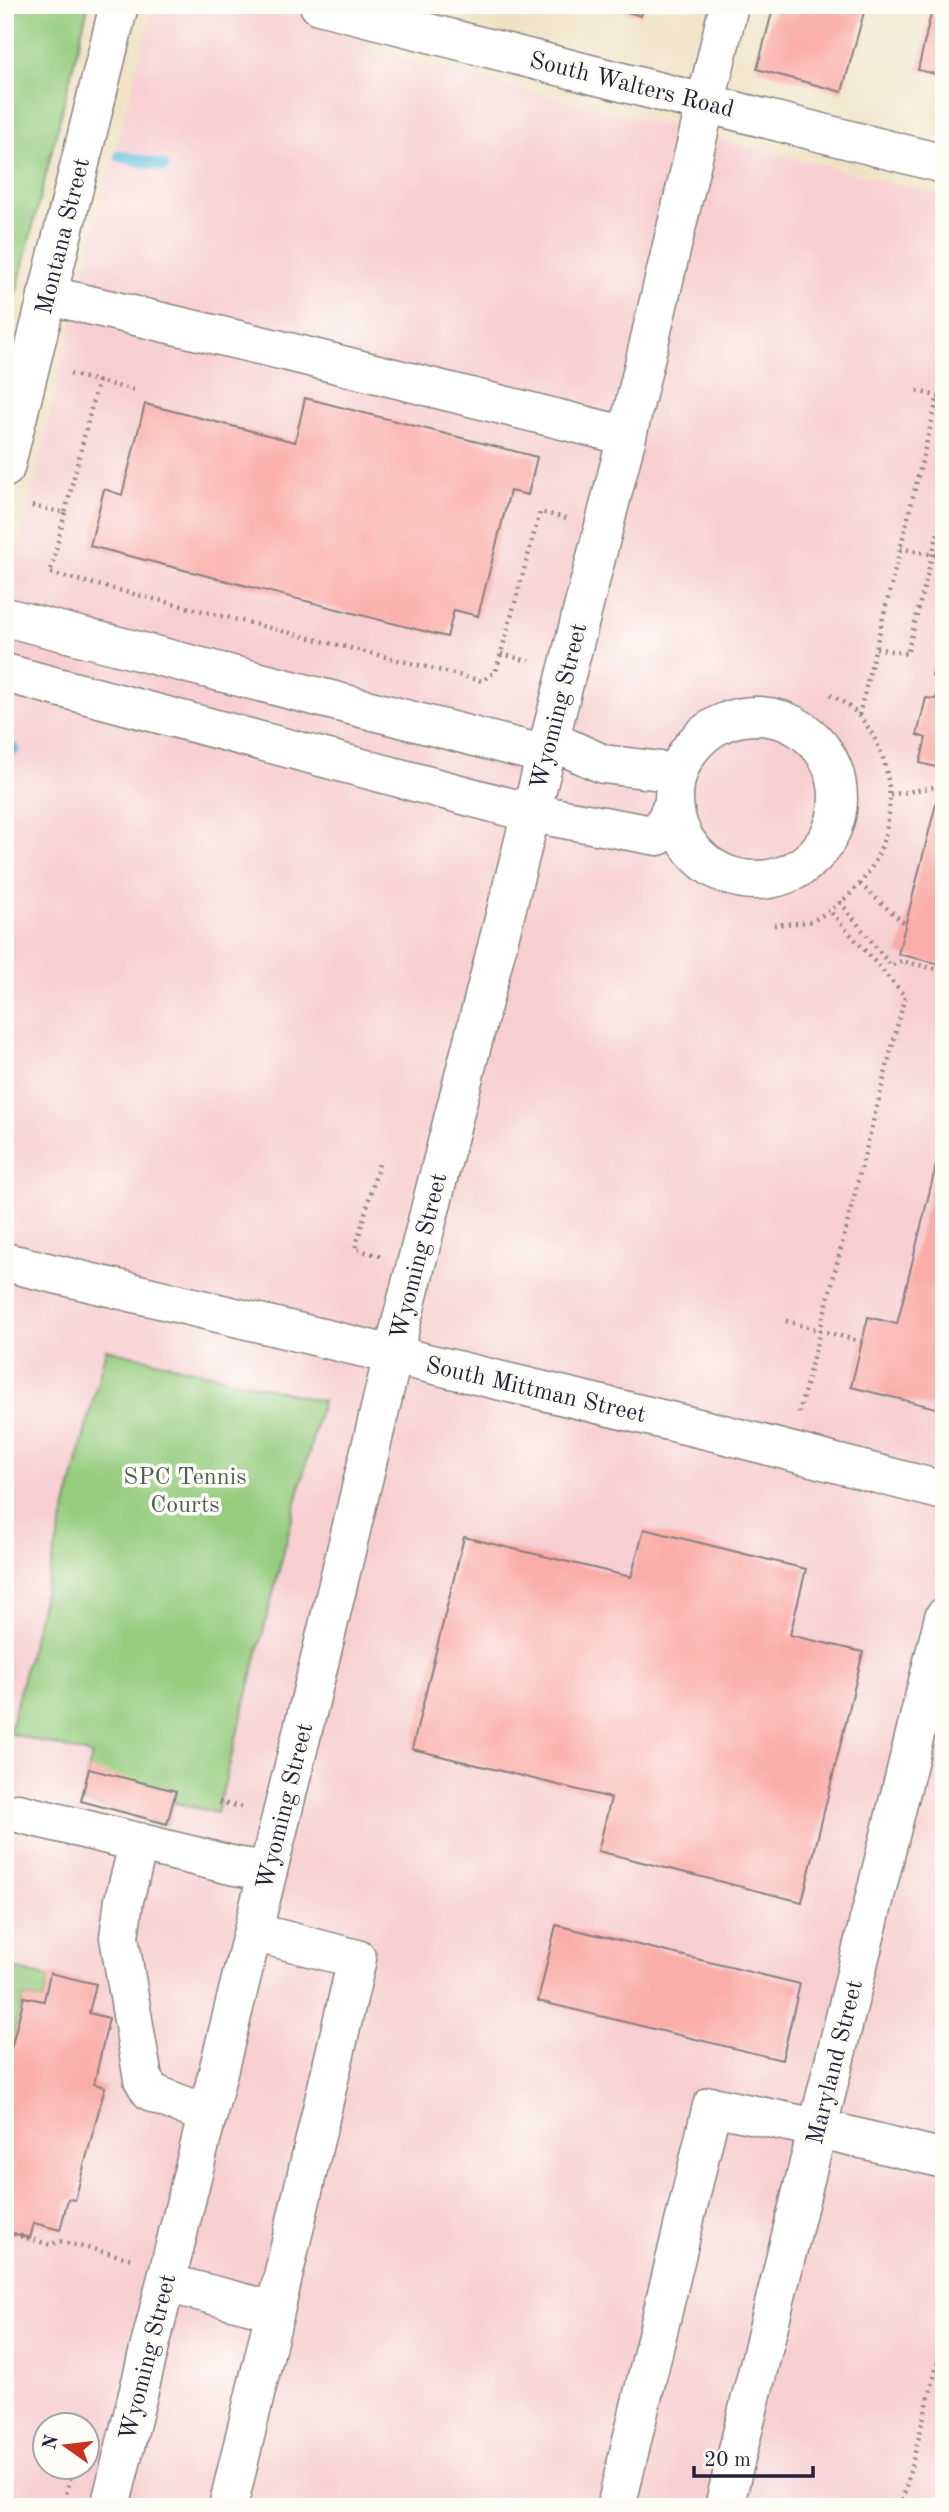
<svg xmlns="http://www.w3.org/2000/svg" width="949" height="2512" font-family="'Old Standard TT',serif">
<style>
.built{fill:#f7cfd2;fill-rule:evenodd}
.green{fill:#95cc7e;stroke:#5c775c;stroke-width:2}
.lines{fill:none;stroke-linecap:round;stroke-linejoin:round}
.stream{stroke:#5fbfdd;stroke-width:12}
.building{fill:#faada8}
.minor-casing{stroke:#888280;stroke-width:41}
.major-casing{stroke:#888280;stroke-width:41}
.path{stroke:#888280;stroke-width:4.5;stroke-dasharray:2 5;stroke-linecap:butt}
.minor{stroke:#fff;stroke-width:38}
.major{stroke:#fff;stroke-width:38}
.labels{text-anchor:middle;stroke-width:7;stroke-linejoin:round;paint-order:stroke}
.street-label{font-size:24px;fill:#22223b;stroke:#fdfcf7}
.park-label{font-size:24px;fill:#4a5e52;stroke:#fdfcf7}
</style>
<rect width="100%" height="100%" fill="#fdfcf7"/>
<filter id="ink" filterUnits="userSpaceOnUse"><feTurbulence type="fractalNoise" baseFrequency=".0143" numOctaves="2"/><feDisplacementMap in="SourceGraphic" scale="14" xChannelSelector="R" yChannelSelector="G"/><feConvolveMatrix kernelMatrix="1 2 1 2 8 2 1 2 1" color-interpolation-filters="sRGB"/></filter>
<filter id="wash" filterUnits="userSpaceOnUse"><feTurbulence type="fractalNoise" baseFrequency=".00686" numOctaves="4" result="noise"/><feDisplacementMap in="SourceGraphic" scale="28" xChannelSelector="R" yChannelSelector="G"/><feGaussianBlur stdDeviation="1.57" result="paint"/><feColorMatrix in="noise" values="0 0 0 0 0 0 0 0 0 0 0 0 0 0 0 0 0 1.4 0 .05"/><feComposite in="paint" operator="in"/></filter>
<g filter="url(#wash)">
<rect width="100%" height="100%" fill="#efe2c4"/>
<!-- built -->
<path class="built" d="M154,5H378L365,50L944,196V2507H5V603L96,224ZM46,2424H88V2466H46Z"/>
<!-- green -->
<path class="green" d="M5,5H88V7L5,337Z
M106,1349L322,1401L217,1813L173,1802L167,1824L81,1801L92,1755L9,1733Z
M5,1966L49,1978L44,2001L24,1997L7,2065H5Z"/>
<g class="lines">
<!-- stream -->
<path class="stream" d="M120,156L163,166
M5,748L14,749"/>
</g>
<g id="blocks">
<!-- building -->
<path class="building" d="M604,5H644L641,16Z
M774,5H866L842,92L757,69Z
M933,5H944V76L918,70Z
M305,398L537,457L528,495L510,491L478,616L454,610L447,637L90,546L104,489L122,495L145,404L295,442Z
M942,638H944V769L920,763L926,738L917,735L926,698L936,699L941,678L932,676Z
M943,776H944V965L898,954Z
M943,1137H944V1410L851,1387L868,1317L897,1324Z
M644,1529L806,1569L790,1635L863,1652L802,1902L598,1851L611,1798L412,1749L464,1537L631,1577Z
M89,1769L176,1791L167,1824L81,1801Z
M556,1925L800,1984L782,2060L538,2001Z
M50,1973L96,1984L89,2013L109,2018L94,2084L105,2087L75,2200L68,2199L60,2230L34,2223L30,2238L5,2231V2065H7L24,1997L44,2001Z"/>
</g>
</g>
<g filter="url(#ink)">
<use href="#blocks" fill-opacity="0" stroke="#888280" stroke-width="2"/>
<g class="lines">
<!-- minor casing -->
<g class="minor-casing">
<path id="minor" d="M47,295L289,352L627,436
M5,468L119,5
M5,617L546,755
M5,673L531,813L658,836L674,803
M674 798a82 82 0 1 1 164 0a82 82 0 1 1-164 0Z
M550,740L603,764L678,773
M5,1262L719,1433L944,1491
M18,1813L235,1866L268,1871
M139,1842L124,1900L119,1937L143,2079L150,2091L157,2095L208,2115
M166,2283L275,2311L357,1959L253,1932
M110,2507L309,1705L393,1355L627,436L729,5
M228,2507L275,2311
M616,2507L712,2106L817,2128L944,2159
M724,2507L944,1617"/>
</g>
<!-- major casing -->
<g class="major-casing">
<path id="major" d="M319,5L944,164"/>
</g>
<!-- path -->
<path class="path" d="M70,374L133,390
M917,391L944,398
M32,506L65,513L98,381
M65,513L50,573L482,681L496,671L540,512L566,518
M900,548L944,557
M876,648L907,654L944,509
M501,654L529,661
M859,715L938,396
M890,795L940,786
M860,884L906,925
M840,902L891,966L902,961L944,971
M774,925C785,923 800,924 811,921C822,917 834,907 843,900C898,857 905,770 860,717C851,706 838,699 826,692
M380,1256L355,1249L380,1160
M786,1321L862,1342
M799,1413L905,996L829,910
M219,1802L244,1808
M7,2232L51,2245L59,2241L132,2259
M63,2507L71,2475L76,2476
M901,2507L944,2338"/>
<!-- minor -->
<use href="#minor" class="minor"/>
<!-- major -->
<use href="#major" class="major"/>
</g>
</g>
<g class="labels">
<!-- street labels -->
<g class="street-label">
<text transform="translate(632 84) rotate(14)" y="8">South Walters Road</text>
<text transform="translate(62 236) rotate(-76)" y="8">Montana Street</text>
<text transform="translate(558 706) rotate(-76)" y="8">Wyoming Street</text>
<text transform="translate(418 1256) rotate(-76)" y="8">Wyoming Street</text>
<text transform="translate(536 1389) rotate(13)" y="8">South Mittman Street</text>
<text transform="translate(284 1806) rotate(-76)" y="8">Wyoming Street</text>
<text transform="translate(834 2062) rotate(-76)" y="8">Maryland Street</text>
<text transform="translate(147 2357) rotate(-76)" y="8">Wyoming Street</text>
</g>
<!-- park labels -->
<g class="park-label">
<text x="185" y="1484">SPC Tennis<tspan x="185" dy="28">Courts</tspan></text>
</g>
</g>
<!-- margin -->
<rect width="949" height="2512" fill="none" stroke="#fdfcf7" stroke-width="28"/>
<!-- north arrow -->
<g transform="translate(66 2446) rotate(284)"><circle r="33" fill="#fdfcf7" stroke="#a5a5ac" stroke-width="2"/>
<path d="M0-5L12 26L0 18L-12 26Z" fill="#c8321e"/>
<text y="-10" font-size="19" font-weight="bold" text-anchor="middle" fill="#22223b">N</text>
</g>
<!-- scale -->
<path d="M694 2466v10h119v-10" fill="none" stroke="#22223b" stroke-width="3.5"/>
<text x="704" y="2466" font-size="21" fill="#22223b" stroke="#fdfcf7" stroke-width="5" paint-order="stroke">20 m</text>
</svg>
